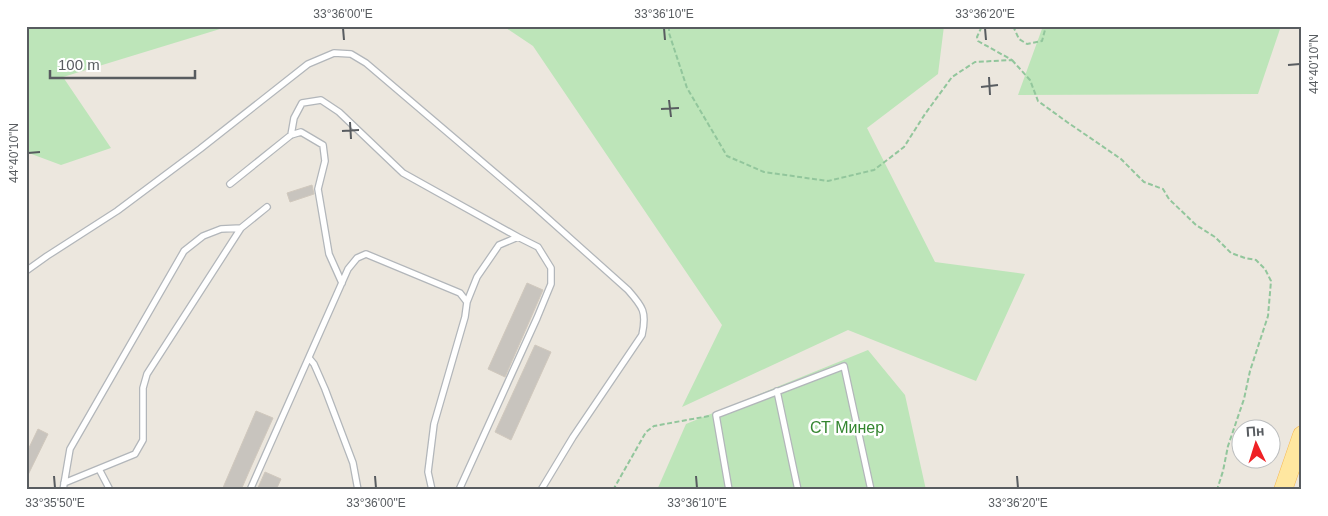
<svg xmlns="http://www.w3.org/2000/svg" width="1328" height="516" font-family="Helvetica,sans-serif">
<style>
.green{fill:#bde5b9}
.building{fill:#c8c4be;stroke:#d0c8bd}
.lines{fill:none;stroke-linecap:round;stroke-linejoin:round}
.service-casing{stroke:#b2b6ba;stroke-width:8}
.primary-casing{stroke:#f6b64d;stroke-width:19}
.path{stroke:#92c69c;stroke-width:2;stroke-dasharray:5 2.5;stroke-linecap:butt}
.service{stroke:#fff;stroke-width:5.5}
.primary{stroke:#ffe7a0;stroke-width:18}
.ticks{fill:none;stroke:#585c60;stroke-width:2}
.labels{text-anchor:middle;stroke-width:5;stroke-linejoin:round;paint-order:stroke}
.park-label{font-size:16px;fill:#358631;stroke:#fff}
.neatline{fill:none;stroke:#585c60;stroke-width:2}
.ticks-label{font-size:12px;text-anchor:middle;fill:#585c60}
</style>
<rect width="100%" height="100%" fill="#ece7de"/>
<!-- green -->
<path class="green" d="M26,26H224L220,29L63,77L111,148L61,165L26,152Z
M503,26H944L938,74L867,128L935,262L1025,274L976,381L848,330L682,407L722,325L533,46Z
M1043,26H1281L1258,94L1018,95Z
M868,350L905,395L926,490H657L686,424Z"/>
<!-- building -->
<path class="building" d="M312,185L314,194L290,202L287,193Z
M527,283L543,290L505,377L488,369Z
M535,345L551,352L511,440L495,432Z
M256,411L273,418L251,467L241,490H222Z
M38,429L48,434L26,479V454Z
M265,472L281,479L276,490H257Z"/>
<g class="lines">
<!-- service casing -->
<g class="service-casing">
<path id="service" d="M291,135L294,118L302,103L321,100L339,112L403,173L518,237
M230,184L291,135L301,132L323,145L325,161L318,189L329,254L342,283
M26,271L47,256L117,211L200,149L308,64L334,53L351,54L366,63L534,206L628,290C643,307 647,312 642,335L573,437L541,490
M309,358L314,364L325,389L353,463L358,490
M777,391L798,490
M99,469L110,490
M64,483L135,454L143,440V388L147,374L241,228
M63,490L70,449L184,251L203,236L221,229L241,228L267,207
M250,490L348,269L357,258L366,254L460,293L467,302L465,317L434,424L428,472L432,490
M459,490L537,318L551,284V268L538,247L518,237L499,245L477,277L467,302
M729,490L716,415L844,366L871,490"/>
</g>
<!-- primary casing -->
<g class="primary-casing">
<path id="primary" d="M1283,490L1302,435"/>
</g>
<!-- path -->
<path class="path" d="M669,26V33L687,88L727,156L764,172L828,181L874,170L904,147L925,114L952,77L975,62L1012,60L978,41L977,37L982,26
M1013,26L1019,39L1027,44L1042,41L1046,26
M1012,60L1030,80L1038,101L1067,122L1121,159L1144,182L1163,189L1169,199L1196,225L1215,237L1231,253L1245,258L1256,260L1265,269L1271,281L1268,316L1250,371L1244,399L1228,446L1223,471L1217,490
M613,490L646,432L654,426L709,416"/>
<!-- service -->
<use href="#service" class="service"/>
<!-- primary -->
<use href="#primary" class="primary"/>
</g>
<!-- ticks -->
<path class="ticks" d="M343,28L344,40M664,28L665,40M985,28L986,40M1288,65L1300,64M989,77L990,95M981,87L998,85M669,100L671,117M661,109L679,108M350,122L351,139M342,131L359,130M28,153L40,152M54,476L55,488M375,476L376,488M696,476L697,488M1017,476L1018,488"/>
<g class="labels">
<!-- park labels -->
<g class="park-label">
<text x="847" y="433">СТ Минер</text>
</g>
</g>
<!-- border -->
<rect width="1328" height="516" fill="none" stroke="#ffffff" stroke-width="55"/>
<!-- north arrow -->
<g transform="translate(1256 444) rotate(356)"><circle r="24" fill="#ffffff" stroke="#bcbebf"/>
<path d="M0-4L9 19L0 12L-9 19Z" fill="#ef2125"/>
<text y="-8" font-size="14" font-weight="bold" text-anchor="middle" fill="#585c60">Пн</text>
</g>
<!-- scale -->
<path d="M50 70v8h145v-8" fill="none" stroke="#585c60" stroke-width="2.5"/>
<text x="58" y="70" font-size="15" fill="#585c60" stroke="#ffffff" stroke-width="4" paint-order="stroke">100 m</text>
<rect x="28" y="28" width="1272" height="460" class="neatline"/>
<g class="ticks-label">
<text x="343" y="18">33°36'00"E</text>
<text x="664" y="18">33°36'10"E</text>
<text x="985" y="18">33°36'20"E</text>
<text transform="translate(1314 64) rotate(-90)" y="4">44°40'10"N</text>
<text transform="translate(14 153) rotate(-90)" y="4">44°40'10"N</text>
<text x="55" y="507">33°35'50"E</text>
<text x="376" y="507">33°36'00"E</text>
<text x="697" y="507">33°36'10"E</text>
<text x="1018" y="507">33°36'20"E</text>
</g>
</svg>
